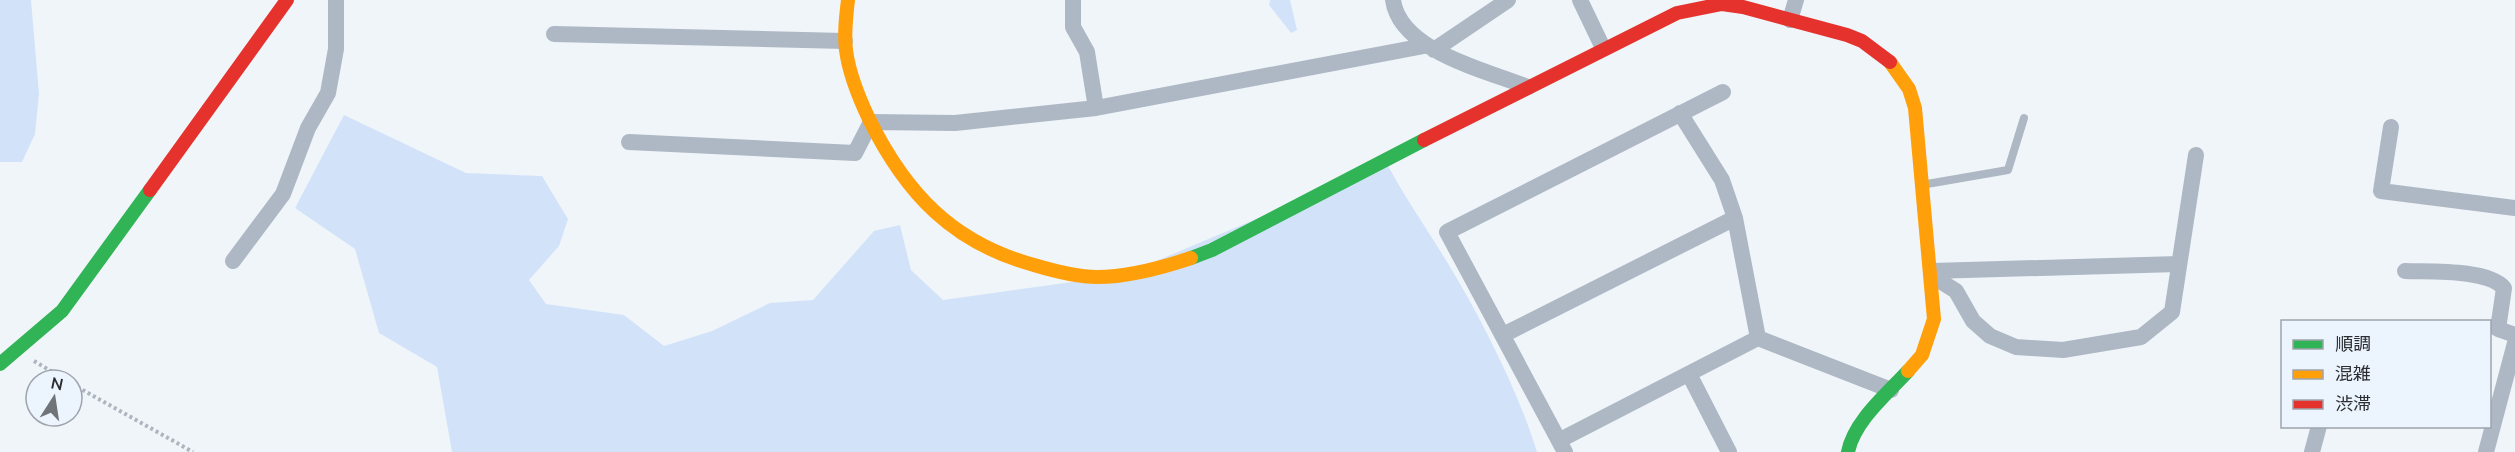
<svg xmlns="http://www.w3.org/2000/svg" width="2515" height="452" font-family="Mulish,'Noto Sans JP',sans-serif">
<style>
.green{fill:#d2e3f9}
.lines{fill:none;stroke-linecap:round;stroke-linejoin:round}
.path{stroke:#afb5be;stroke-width:4;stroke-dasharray:3 3;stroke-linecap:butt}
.lane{stroke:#aeb8c4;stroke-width:8}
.street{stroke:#aeb8c4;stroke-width:16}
.fast{stroke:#30b455;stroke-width:14}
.slow{stroke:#ff9f0a;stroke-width:14}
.jam{stroke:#e5322d;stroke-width:14}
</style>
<rect width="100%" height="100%" fill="#f0f5fa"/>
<!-- green -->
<path class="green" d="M0,0H31L39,94L35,134L22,162H0Z
M1270,0H1290L1297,30L1291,33L1269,5Z
M344,115L466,173L542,176L568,219L559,246L529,280L546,304L624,315L664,346L712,331L770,303L813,300L874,231L900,225L911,270L943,300L1123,275L1387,164C1408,203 1434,239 1456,277C1486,328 1520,396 1537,452H452L437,367L379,333L355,249L295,208Z"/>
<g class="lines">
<!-- path -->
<path class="path" d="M34,361L66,380
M72,384L193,452"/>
<!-- lane -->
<path class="lane" d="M1927,184L2008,170L2024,118"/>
<!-- street -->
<path class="street" d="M1073,0V27L1087,52L1096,108
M1393,0C1400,51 1485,70 1528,87
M1580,0L1603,48
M1790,20L1796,0
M554,34L845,41
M1434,50L1508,0
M1680,113L1722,180L1735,218L1758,338
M2391,127L2381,191L2515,208
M629,142L855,153L871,122L955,123L1096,108L1424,46
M233,261L283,194L308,128L328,93L336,49V0
M1932,271L2178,264
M2405,271C2431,272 2487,269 2504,288L2498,329L2515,335
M1932,276L1956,291L1973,321L1990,336L2016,347L2063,350L2141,337L2172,312L2196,155
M1503,335L1735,218
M1689,374L1729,452
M1560,440L1758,338L1891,390
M1565,452L1447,232L1723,92
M2312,452L2319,426
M2486,452L2515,343"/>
<!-- fast -->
<path class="fast" d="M1191,258L1212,250L1424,140
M0,364L62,311L150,190
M1848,452C1854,421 1887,394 1908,371"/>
<!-- slow -->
<path class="slow" d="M848,0C846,17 844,33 846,50C849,74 859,98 869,119C906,194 953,243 1034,265C1054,271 1076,277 1097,277C1129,277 1161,268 1191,258
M1890,62L1909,89L1915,108L1934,319L1922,355L1908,371"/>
<!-- jam -->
<path class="jam" d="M1424,140L1677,13L1722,4L1743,7L1847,35L1862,41L1890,62
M150,190L287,0"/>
</g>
<!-- legend -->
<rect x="2281" y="320" width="210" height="108" fill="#ecf4fe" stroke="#9fa4ac" stroke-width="1.5"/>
<rect x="2293" y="340" width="30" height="9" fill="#30b455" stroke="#9fa4ac" stroke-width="1.5"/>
<text x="2335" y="350" font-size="18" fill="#2b2d31">順調</text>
<rect x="2293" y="370" width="30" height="9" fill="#ff9f0a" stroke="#9fa4ac" stroke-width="1.5"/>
<text x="2335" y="380" font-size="18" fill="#2b2d31">混雑</text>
<rect x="2293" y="400" width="30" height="9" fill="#e5322d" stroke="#9fa4ac" stroke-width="1.5"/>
<text x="2335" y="410" font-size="18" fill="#2b2d31">渋滞</text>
<!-- north arrow -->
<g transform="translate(54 398) rotate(12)"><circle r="28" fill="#ecf4fe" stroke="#9fa4ac" stroke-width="1.5"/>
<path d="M0-4.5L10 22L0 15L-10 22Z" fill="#707377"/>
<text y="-9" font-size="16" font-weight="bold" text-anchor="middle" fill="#2b2d31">N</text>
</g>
</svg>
